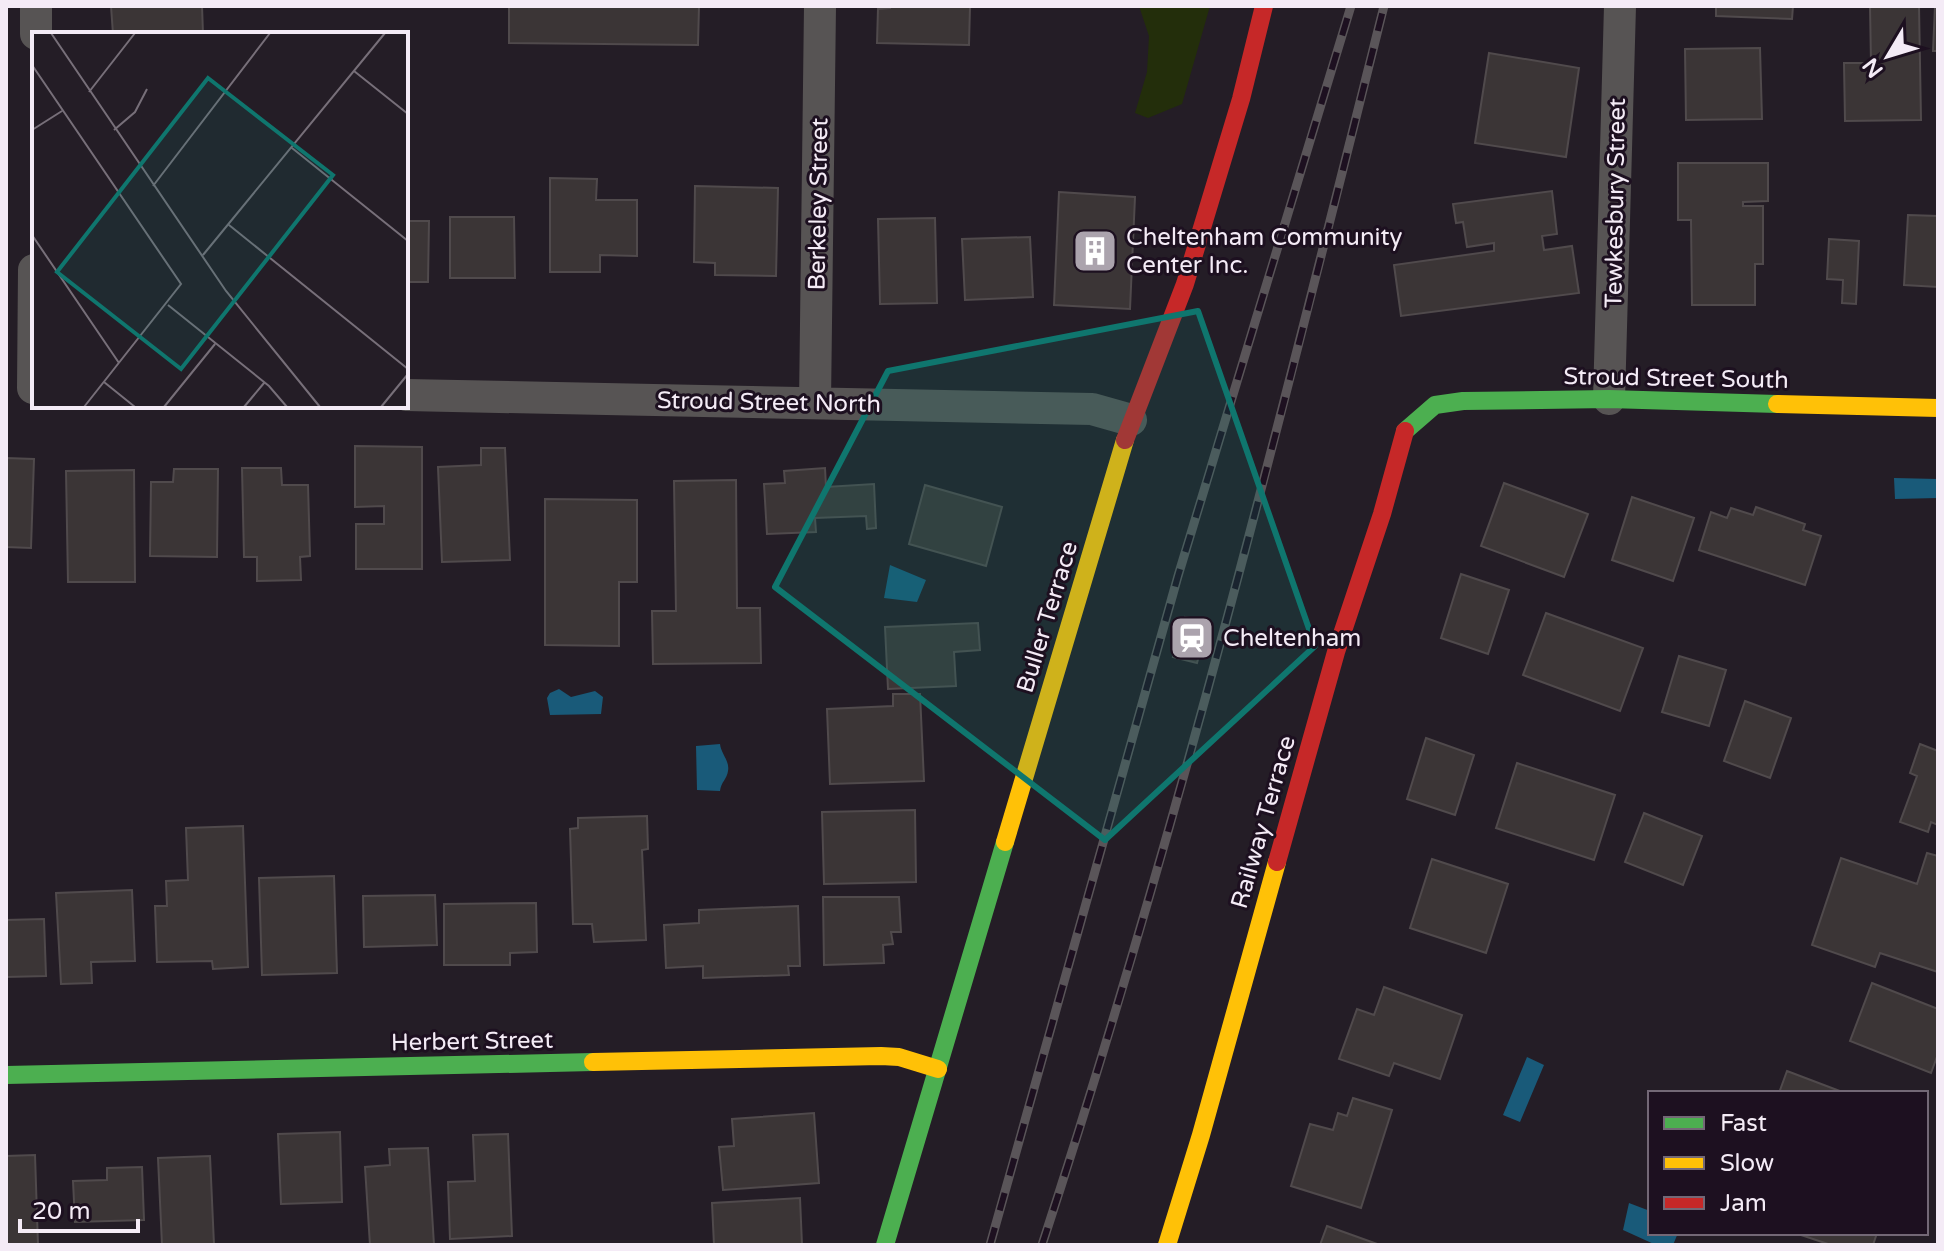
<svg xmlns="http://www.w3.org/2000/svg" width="1944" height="1251" font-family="'Varela Round',sans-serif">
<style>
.green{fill:#232e0b}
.water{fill:#195a79}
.building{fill:#3b3536;stroke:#504a4c;stroke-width:2}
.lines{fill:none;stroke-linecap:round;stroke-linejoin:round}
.street{stroke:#575454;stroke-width:32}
.fast{stroke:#4caf50;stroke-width:18}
.slow{stroke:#ffc107;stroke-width:18}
.jam{stroke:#c62828;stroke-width:18}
.rail-casing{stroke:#5a5559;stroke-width:9}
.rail{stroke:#1d1020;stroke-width:6;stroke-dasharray:18;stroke-linecap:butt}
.marked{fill:#0f766e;fill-opacity:0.2;stroke:#0f766e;stroke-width:6;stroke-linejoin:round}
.labels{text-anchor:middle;stroke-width:6;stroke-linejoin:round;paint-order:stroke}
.street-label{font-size:24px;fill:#f4ebf6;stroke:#1d1020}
.poi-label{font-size:24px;fill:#f4ebf6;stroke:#1d1020;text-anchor:start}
.inset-road{fill:none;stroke:#776f79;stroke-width:2}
.view{fill:#0f766e;fill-opacity:0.15;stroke:#0f766e;stroke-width:4}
.inset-edge{fill:none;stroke:#f4ebf6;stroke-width:4}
</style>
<rect width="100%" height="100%" fill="#241d26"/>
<!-- green -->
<path class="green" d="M1139,6H1210L1182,104L1148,118L1135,113L1147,72L1149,36Z"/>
<!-- water -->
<path class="water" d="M1894,478L1938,479V498L1895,499Z
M890,565L926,580L917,602L884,598Z
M559,689L571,697L595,691L603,697L601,714L550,715L547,698L550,693Z
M720,744C721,754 730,761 728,771C727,779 721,782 720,791L697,790L696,746Z
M1527,1057L1544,1065L1520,1122L1503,1115Z
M1629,1203L1650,1211V1233H1678L1673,1245H1656L1623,1230Z"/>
<!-- building -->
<path class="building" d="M111,6H202L203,34H113Z
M509,6H699L698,45L509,43Z
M890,6H970L969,45L877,43L878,9L890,8Z
M1716,6H1793L1792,19L1716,16Z
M1870,6H1919L1921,120L1845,121L1844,63H1871Z
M1935,6H1938V51H1933Z
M1760,48L1762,119L1686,120L1685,49Z
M1489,53L1579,68L1566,157L1475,143Z
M1678,163H1768V201L1743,202V206H1763V264H1755V305H1692L1691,220H1678Z
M550,178L597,179L596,200H637V256L600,255V272H550Z
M695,186L778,188L776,276L715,275V263L694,262Z
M1552,191L1557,234L1542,236L1544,250L1572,246L1579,293L1401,316L1394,265L1494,251V243L1467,247L1463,222L1456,223L1453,204Z
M1059,192L1135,197L1130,309L1054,305Z
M1908,215L1938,216V287L1904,285Z
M450,217H514L515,278H450Z
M935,218L937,303L880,304L878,219Z
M406,221H429L428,282H406Z
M1030,237L1033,297L965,300L962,239Z
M1829,239L1859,241L1856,304L1842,303L1843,280L1827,279Z
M355,446L422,447V569H356V524H384V506L355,507Z
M481,448H505L510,560L442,562L438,467L481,465Z
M6,458L34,459L31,548L6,547Z
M242,468H281L282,485H308L310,556L300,557L301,580L257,581V557H244Z
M825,468L826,487L874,484L876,528L867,529L866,516L815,518L816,532L767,534L764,484L785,483L784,471Z
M174,469H218L217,557L150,556L151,482H173Z
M134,470L135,582H68L66,471Z
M736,480L737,608H760L761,663L653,664L652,611H676L674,481Z
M1504,483L1588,514L1564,577L1481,546Z
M925,485L1002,507L986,566L909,544Z
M1632,497L1694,518L1673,581L1612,560Z
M545,499L637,500V582H619V646L545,645Z
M1756,507L1805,524L1803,530L1821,536L1805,585L1699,550L1711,512L1727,518L1731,508L1753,515Z
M1461,574L1509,590L1488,654L1441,638Z
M1546,613L1643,648L1620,711L1523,675Z
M1185,617L1208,622L1197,663L1173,657Z
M978,623L980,650L954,652L956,686L888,689L885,627Z
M1679,656L1726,670L1709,726L1662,712Z
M893,694H920L924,781L830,784L827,709L893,706Z
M1745,701L1791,718L1770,778L1724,761Z
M1426,738L1474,755L1455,815L1407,799Z
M1920,744L1938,751V825L1931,822L1928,832L1900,822L1917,776L1910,773Z
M1517,763L1615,795L1594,860L1496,828Z
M915,810L916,882L824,884L822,812Z
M1644,813L1702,836L1683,885L1625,862Z
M647,816L648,849L642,850L646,940L594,942L592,924H573L570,829L578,828V818Z
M243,826L248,967L213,969L212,961L157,962L155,906H167L166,881L188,880L186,828Z
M1927,853L1938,856V972L1880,953L1875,967L1812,945L1841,858L1917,884Z
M1432,859L1508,884L1486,953L1410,928Z
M334,876L337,973L262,975L259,878Z
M132,890L135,961L91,962L92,983L61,984L56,893Z
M435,895L437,945L364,947L363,896Z
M823,897H899L901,932H891L893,944L883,945L884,963L824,965Z
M536,903L537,952L510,953V965H444V904Z
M798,906L800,966H788L789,975L703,978V966L666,968L664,925L699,923V910Z
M44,919L46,976L6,977V920Z
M1872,983L1938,1009V1054L1931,1073L1850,1041Z
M1384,987L1462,1015L1440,1079L1394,1063L1389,1076L1339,1059L1357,1009L1374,1015Z
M1787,1071L1845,1093H1779Z
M1353,1098L1392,1110L1361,1208L1291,1186L1310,1124L1333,1130L1338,1113L1347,1116Z
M814,1113L819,1183L723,1190L719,1147L734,1146L732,1119Z
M340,1132L342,1202L281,1204L278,1134Z
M508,1134L512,1236L450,1239L448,1182L475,1181L473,1135Z
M428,1148L434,1245H370L365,1167L390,1165L389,1149Z
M35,1155L38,1245H6V1156Z
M210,1156L214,1245H162L158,1158Z
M142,1167L144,1220L75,1222L73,1181L107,1180V1168Z
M800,1198L802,1245H714L712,1203Z
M1327,1226L1380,1245H1320Z
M1795,1233H1877L1873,1245H1831Z"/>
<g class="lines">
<!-- street -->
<path class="street" d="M36,34V6
M33,388L34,270
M406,395L1092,409L1131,420
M1609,399L1620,6
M815,403L820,6"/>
<!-- fast -->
<path class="fast" d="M1405,431L1435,405L1463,401L1609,399L1777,404
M6,1075L593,1062
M885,1245L1005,842"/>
<!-- slow -->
<path class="slow" d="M1777,404L1938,408
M1005,842L1125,440
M593,1062L881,1056L899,1057L938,1069
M1167,1245L1201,1135L1277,862"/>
<!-- jam -->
<path class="jam" d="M1125,440L1185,284L1241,99L1264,6
M1277,862L1336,652L1382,514L1405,431"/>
<!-- rail casing -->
<g class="rail-casing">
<path id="rail" d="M990,1245L1178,576L1351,6
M1042,1245C1176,837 1280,422 1384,6"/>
</g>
<!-- rail -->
<use href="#rail" class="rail"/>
</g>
<!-- marked area -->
<path class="marked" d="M1198,311L1315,646L1105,840L775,587L888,371Z"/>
<!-- icons -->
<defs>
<g id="building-square" transform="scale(2.3)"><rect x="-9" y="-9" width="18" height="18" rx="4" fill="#aba3ad" stroke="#1d1020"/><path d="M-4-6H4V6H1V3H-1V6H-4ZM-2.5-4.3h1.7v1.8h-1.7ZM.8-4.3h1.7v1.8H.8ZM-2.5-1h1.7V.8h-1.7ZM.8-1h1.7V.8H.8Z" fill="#fff"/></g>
<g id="station-square" transform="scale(2.3)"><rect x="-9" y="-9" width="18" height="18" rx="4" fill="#aba3ad" stroke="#1d1020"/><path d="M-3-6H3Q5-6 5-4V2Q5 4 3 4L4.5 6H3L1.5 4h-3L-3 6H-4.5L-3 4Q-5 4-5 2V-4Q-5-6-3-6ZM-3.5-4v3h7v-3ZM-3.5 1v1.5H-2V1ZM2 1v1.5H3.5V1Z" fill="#fff"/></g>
</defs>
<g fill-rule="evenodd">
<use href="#building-square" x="1095" y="251"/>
<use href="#station-square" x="1192" y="638"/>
</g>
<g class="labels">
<!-- street labels -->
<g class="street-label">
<text transform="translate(1615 203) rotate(-89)" y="8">Tewkesbury Street</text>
<text transform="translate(818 204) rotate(-89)" y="8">Berkeley Street</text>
<text transform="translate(1676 378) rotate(1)" y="8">Stroud Street South</text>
<text transform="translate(769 402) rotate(1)" y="8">Stroud Street North</text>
<text transform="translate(1047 617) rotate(-73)" y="8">Buller Terrace</text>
<text transform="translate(1263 822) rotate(-74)" y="8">Railway Terrace</text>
<text transform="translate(472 1041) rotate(-1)" y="8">Herbert Street</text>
</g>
<!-- poi labels -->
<g class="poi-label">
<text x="1126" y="245">Cheltenham Community<tspan x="1126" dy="28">Center Inc.</tspan></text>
<text x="1223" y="646">Cheltenham</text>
</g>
</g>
<!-- overview -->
<g transform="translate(32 32)">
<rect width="376" height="376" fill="#241d26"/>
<path class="inset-road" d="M19,1L194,259L288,375M0,33L149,252L52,375M322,39L376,82M57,60L103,1M0,98L30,79M82,98L103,80L115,57M260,116L376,209M121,154L238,1M197,193L376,337M0,203L87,331M171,223L353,1M136,273L237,354L255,375M72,350L103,375M132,375L183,312M212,375L232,351M349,375L376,342"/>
<path class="view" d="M176,46L301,143L149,337L25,240Z"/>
<rect width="376" height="376" class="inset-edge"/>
</g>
<!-- border -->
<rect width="1944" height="1251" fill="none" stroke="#f4ebf6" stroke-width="16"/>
<!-- legend -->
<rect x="1648" y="1091" width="280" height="144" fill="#1d1020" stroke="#736876" stroke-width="2"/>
<rect x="1664" y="1117" width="40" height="12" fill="#4caf50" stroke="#736876" stroke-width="2"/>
<text x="1720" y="1131" font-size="24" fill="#f4ebf6">Fast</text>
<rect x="1664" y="1157" width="40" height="12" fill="#ffc107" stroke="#736876" stroke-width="2"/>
<text x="1720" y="1171" font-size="24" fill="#f4ebf6">Slow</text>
<rect x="1664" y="1197" width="40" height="12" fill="#c62828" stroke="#736876" stroke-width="2"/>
<text x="1720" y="1211" font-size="24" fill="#f4ebf6">Jam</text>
<!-- north arrow -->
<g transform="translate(1888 56) rotate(232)" stroke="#1d1020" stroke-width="6" paint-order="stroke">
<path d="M0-6L14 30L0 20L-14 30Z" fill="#f4ebf6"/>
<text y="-12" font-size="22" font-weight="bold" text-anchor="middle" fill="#f4ebf6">N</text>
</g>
<!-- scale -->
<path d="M20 1219v12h118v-12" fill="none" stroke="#f4ebf6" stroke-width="4"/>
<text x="32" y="1219" font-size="24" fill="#f4ebf6" stroke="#1d1020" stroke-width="6" paint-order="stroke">20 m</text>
</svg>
